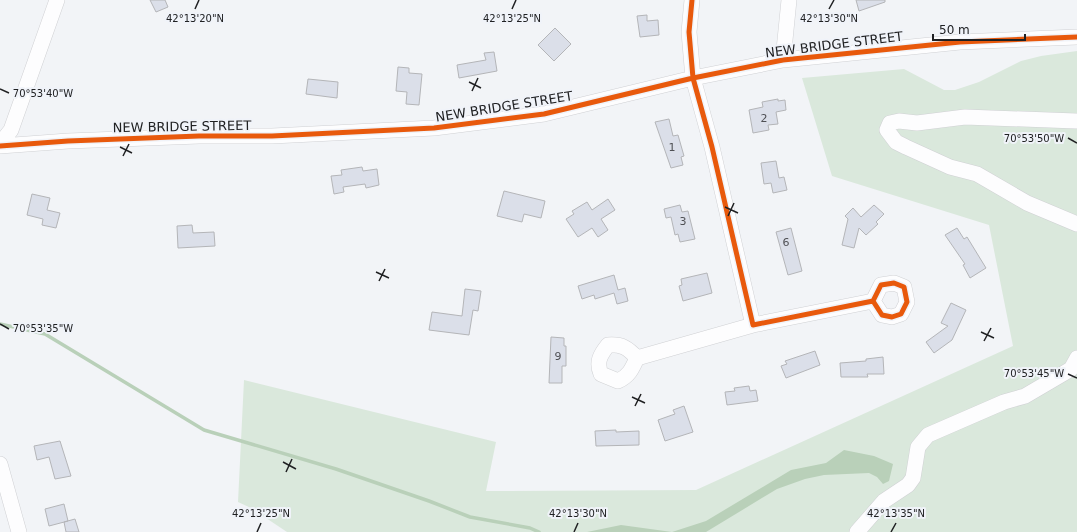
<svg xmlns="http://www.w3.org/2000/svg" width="1077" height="532" font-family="'DejaVu Sans',sans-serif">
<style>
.green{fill:#dae8dc}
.water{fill:#b9d0b9}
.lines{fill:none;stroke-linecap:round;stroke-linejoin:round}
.stream{stroke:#b9d0b9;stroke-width:3.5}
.building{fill:#dbdfe9;stroke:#b4b5b8}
.minor-casing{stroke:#d0d1d4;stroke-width:16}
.minor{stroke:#fdfdfe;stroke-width:15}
.cycleway-casing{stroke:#f0f3f9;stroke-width:8}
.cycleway{stroke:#e8590c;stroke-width:5}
.ticks{fill:none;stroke:#202123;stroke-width:1.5}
.labels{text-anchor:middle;stroke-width:4;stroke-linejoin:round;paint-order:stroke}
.number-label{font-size:11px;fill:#4f5054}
.street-label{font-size:13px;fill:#202123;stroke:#f0f3f9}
.ticks-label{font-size:10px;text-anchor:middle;fill:#202123;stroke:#f0f3f9;stroke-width:4;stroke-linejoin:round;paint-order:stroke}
</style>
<rect width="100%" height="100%" fill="#f2f4f7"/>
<!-- green -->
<path class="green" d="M1077,51V532H287L251,508L238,502L244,380L496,442L486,491L696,490L1013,346L989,225L832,176L802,78L904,69L944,90H955L979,82L1021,61L1041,56Z"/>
<!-- water -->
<path class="water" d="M844,450L874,456L893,464L889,481L883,484L877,477L869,473L824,475L805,479L777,489L706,532H587L621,525L672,532L706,521L791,470L826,463Z"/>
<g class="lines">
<!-- stream -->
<path class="stream" d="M0,324L45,334L204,430L336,469L429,501L470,517L530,528L539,532"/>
</g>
<!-- building -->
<path class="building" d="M150,0H165L168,7L156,12Z
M856,0H885V2L859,11Z
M647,15V21L658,20L659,35L640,37L637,16Z
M555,28L571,44L554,61L538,45Z
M494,52L497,71L459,78L457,65L486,60L484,53Z
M398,67L409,68V73L422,74L419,105L406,104L407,92L396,91Z
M308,79L338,82L337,98L306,94Z
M778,99V101L785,100L786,110L776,112L778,124L768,125L769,130L753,133L749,110L763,107L762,102Z
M669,119L673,136L678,135L684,156L681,157L683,165L671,168L655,122Z
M776,161L779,178L784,177L787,190L773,193L771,183L764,184L761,163Z
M362,167L363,171L377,169L379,185L366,188L365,184L343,187L344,192L334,194L331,176L342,175L341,170Z
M504,191L545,201L541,218L524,214L522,222L497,216Z
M32,194L50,198L47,210L60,213L56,228L42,225L43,219L27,215Z
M608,199L615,210L601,219L608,230L598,237L592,228L578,237L566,219L574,214L572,211L587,202L592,210Z
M680,205L682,212L688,211L695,239L680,242L678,234L675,235L671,217L666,218L664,209Z
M874,205L884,214L876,222L878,224L866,235L859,228L854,248L842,245L848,219L845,216L853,208L861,217Z
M192,225L193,233L214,232L215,246L178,248L177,226Z
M791,228L802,271L788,275L776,232Z
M957,228L964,239L967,237L986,268L970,278L963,265L965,264L945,235Z
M707,273L712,293L683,301L679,286L682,285L681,279Z
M614,275L618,290L625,288L628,301L617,304L614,293L595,299L594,295L582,299L578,286Z
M465,289L481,291L478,311L473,310L469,335L429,330L432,312L462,316Z
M951,303L966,310L952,340L934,353L926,342L948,326L941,323Z
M551,337L564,338V346H566V366H562V383H549Z
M815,351L820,365L786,378L781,366L787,364L785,361Z
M883,357L884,374H867L868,377H841L840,363L866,361V359Z
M749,386L750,391L756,390L758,401L727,405L725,392L735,391L734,388Z
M684,406L693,432L665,441L658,420L675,414L673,410Z
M616,430V432L639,431V445L596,446L595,431Z
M60,441L71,476L55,479L49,457L37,460L34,446Z
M64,504L68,521L49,526L45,509Z
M75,519L79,532H66L64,522Z"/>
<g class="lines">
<!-- minor casing -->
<g class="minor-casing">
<path id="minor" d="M692,0L689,32L693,78L712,147L753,325L873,301L881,285L894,283L904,287L907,302L901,314L892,317L882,315L873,301
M783,60L789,0
M1076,121L965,117L917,123L899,121L890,123L887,130L896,142L906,147L950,167L977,174L1027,203L1077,224
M0,144L11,130L57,0
M0,146L68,141L199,136H272L434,128L544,114L693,78L783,60L960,42L1077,37
M637,358C628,348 622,344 608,345C600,355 596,362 601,374L618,381C629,376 632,369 637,358L753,325
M0,464L19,532
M857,532L884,501L908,485L913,478L918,447L928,435L1004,402L1025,396L1071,369L1077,358"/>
</g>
<!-- minor -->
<use href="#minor" class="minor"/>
<!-- cycleway casing -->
<g class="cycleway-casing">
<path id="cycleway" d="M692,0L689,32L693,78L712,147L753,325L873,301L881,285L894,283L904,287L907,302L901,314L892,317L882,315L873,301
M0,146L68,141L199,136H272L434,128L544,114L693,78L783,60L960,42L1077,37"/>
</g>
<!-- cycleway -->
<use href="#cycleway" class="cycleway"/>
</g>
<!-- ticks -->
<path class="ticks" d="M195,9L199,0M512,9L516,0M829,9L834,0M469,82L481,88M0,89L9,93M472,91L478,78M1068,138L1077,143M120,147L132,153M123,156L129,144M725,207L738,213M728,216L734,203M376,272L389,278M379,281L385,269M0,324L9,329M981,332L994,338M984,341L991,328M1068,374L1077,378M632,397L645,403M635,406L641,394M283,462L296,469M286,472L292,459M257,532L261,523M574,532L578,523M891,532L896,523"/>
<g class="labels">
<!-- number labels -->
<g class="number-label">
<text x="764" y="122">2</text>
<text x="672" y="151">1</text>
<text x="683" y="225">3</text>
<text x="786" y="246">6</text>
<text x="558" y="360">9</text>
</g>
<!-- street labels -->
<g class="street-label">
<text transform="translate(834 44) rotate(-7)" y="5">NEW BRIDGE STREET</text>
<text transform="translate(504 106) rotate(-9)" y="5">NEW BRIDGE STREET</text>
<text transform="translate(182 126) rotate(-1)" y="5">NEW BRIDGE STREET</text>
</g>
</g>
<g class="ticks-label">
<text x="195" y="22">42°13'20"N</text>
<text x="512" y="22">42°13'25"N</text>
<text x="829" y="22">42°13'30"N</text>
<text x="43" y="97">70°53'40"W</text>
<text x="1034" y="142">70°53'50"W</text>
<text x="43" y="332">70°53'35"W</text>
<text x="1034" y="377">70°53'45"W</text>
<text x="261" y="517">42°13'25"N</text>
<text x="578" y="517">42°13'30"N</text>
<text x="896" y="517">42°13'35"N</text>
</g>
<!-- scale -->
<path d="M933 34v6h92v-6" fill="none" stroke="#202123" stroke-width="2"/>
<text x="939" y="34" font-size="12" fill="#202123" stroke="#f0f3f9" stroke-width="3" paint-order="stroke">50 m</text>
</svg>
